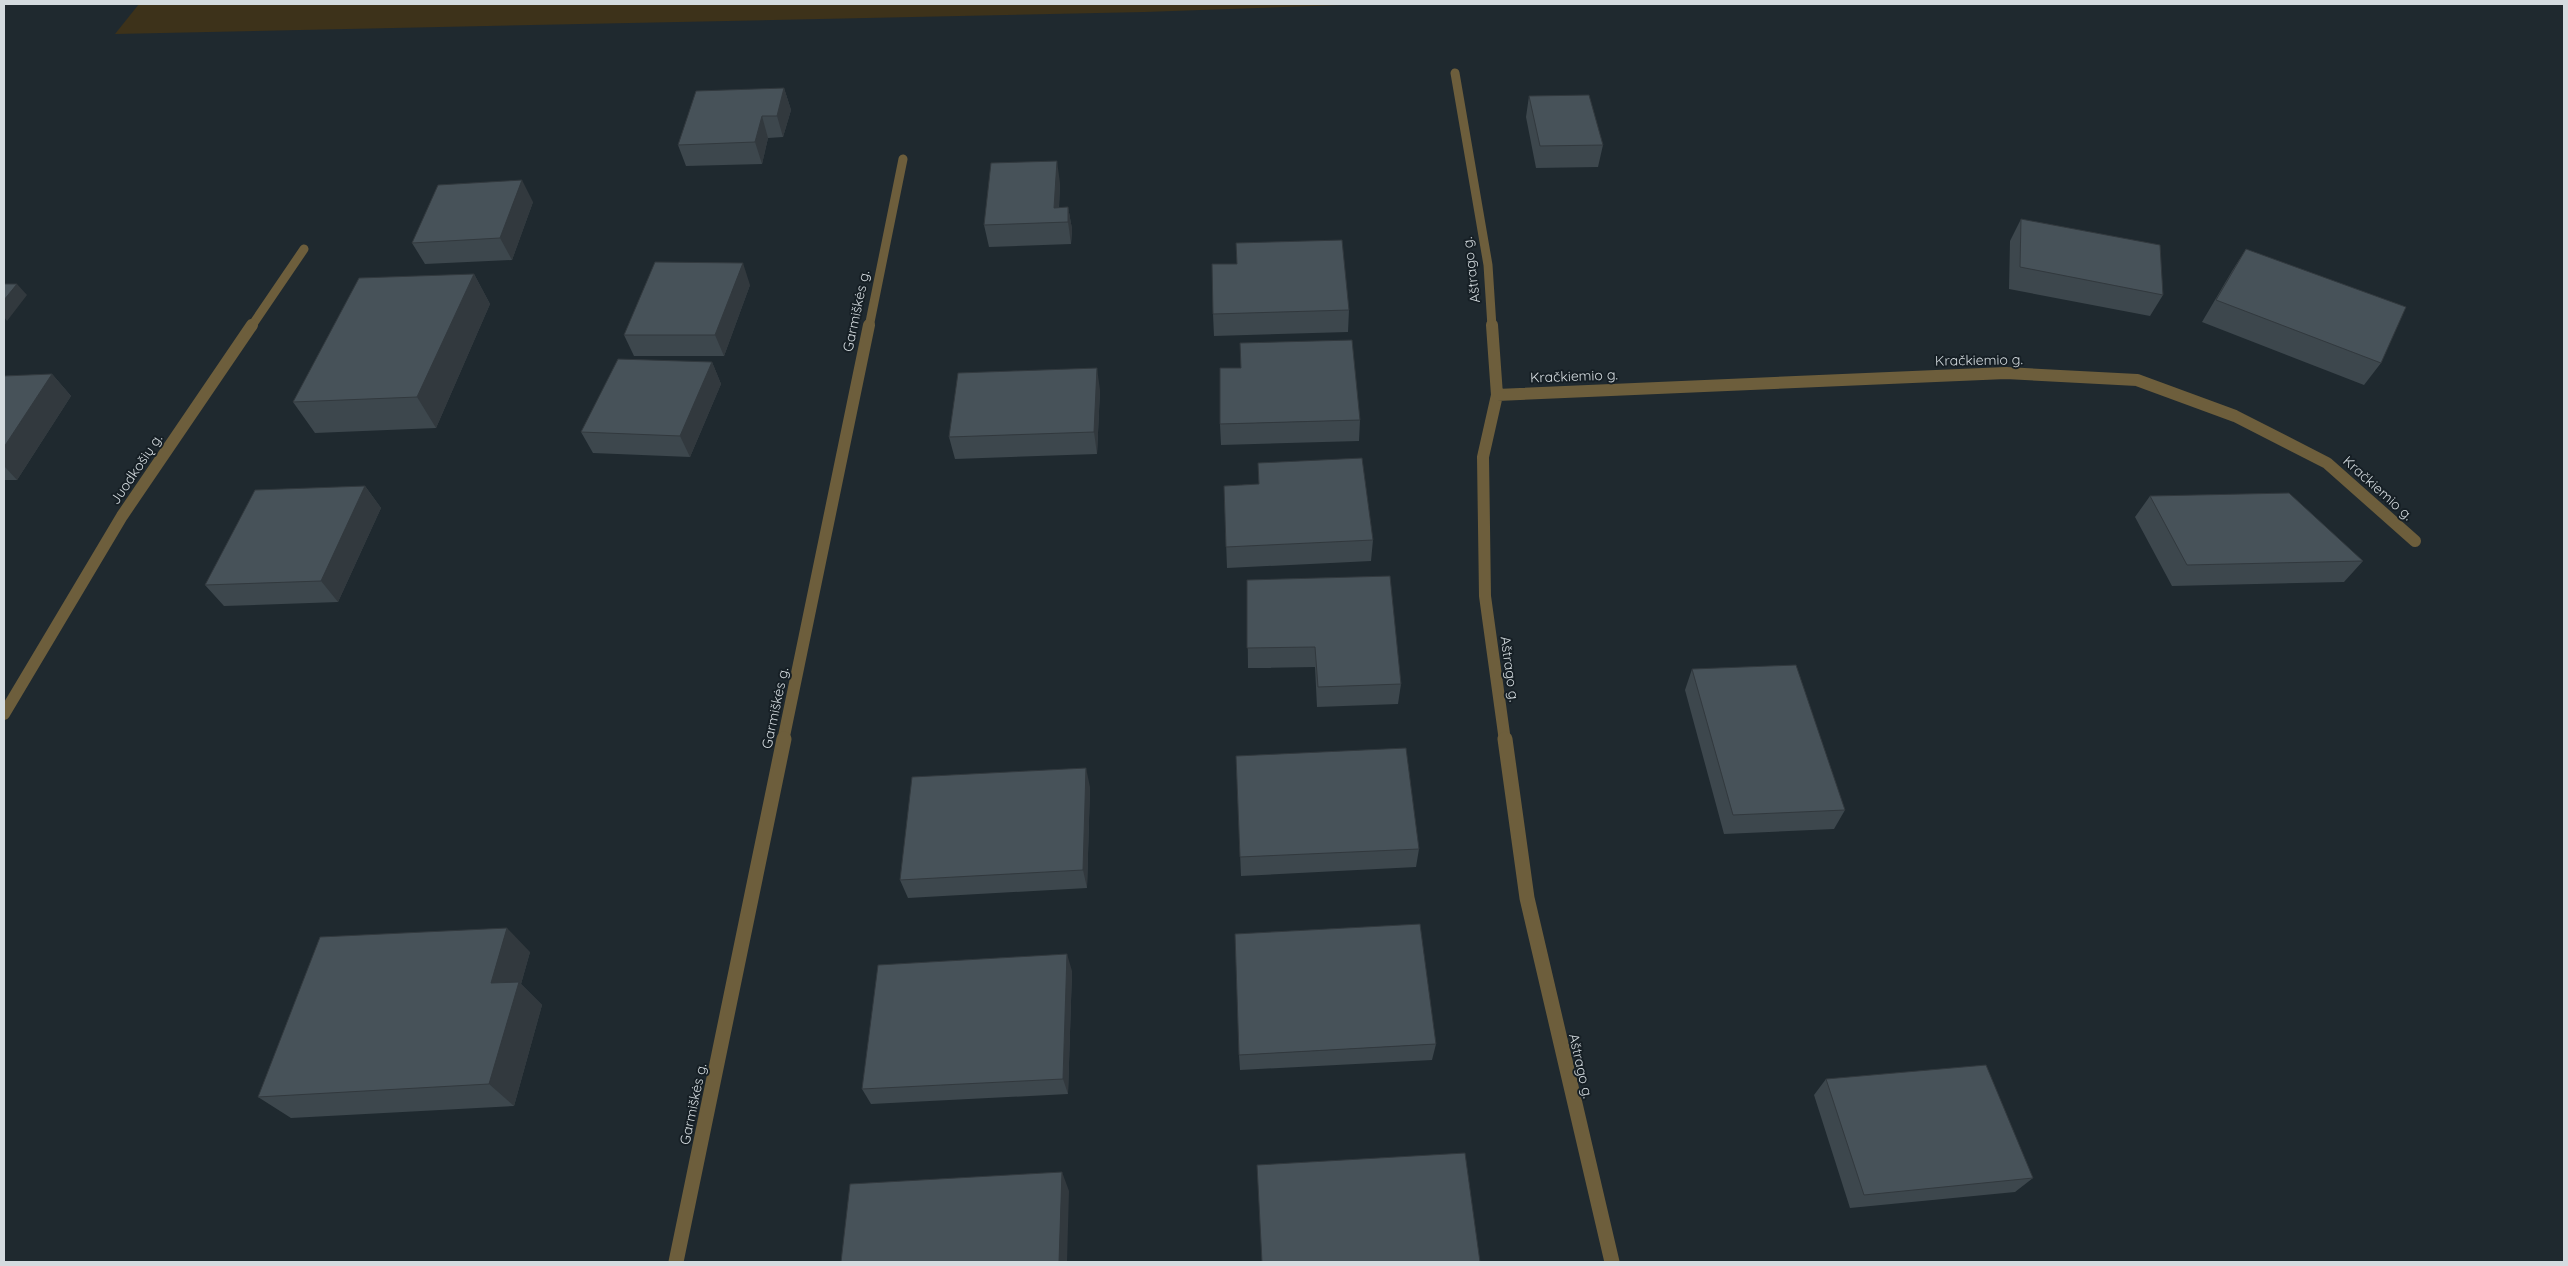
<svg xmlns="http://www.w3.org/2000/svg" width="2568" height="1266" font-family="Quicksand,sans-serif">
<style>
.green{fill:#3d321a}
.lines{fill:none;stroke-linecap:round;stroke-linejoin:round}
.minor-far2{stroke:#6d5e3c;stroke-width:9}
.minor-far1{stroke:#6d5e3c;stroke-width:12}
.minor{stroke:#6d5e3c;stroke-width:15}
.wall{fill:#3d474d}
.shaded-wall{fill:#32393e}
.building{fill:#475259;stroke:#32393e}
.labels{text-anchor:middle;stroke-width:4;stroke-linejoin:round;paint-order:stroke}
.street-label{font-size:14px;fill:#d4dbdf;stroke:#161f25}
</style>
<rect width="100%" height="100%" fill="#1f292f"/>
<!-- green -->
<path class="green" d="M139,4H1371L1145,12L115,34Z"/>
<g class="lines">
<!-- minor-far2 -->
<path class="minor-far2" d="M1455,73L1488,265L1492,327
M251,327L304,249
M869,327L903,159"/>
<!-- minor-far1 -->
<path class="minor-far1" d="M1492,325L1497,395L1483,457L1485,596L1505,741
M1497,395L2006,373L2137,380L2235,416L2327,463L2415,541
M4,714L122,516L252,325
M783,741L869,325"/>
<!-- minor -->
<path class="minor" d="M1505,739L1527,898L1612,1262
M676,1262L784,739"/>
</g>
<!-- wall -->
<path class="wall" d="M784,88L791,110L783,137L768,138L762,164L686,166L678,145Z
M1529,96L1603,145L1598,167L1536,168L1526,117Z
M1060,183L1059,208L1068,207L1072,229L1071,244L989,247L984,225Z
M533,202L512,260L425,264L412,243Z
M2021,219L2163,295L2150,316L2009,289L2010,241Z
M2246,249L2381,363L2364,385L2202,322L2232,271Z
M1237,264L1349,310L1348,332L1214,336L1213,314Z
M474,274L490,304L436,428L315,433L293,402Z
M750,285L724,356H634L624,335Z
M712,362L721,384L690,457L593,453L581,432Z
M52,374L71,396L17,480H4V376Z
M1100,390L1097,454L955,459L949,437Z
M1360,420L1359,441L1221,445L1220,424Z
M1258,463L1373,540L1371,561L1227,568L1224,486L1259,484Z
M365,486L381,508L338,602L224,606L205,585Z
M2150,496L2363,561L2344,582L2172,586L2135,517Z
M1247,580L1401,684L1398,704L1317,707L1315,667L1248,668Z
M1692,669L1845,810L1834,829L1724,834L1685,690Z
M1236,756L1419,849L1416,867L1241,876Z
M1090,787L1087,888L908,898L900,880Z
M530,952L521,984L542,1005L514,1106L291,1118L258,1097Z
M1072,971L1068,1094L871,1104L862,1089Z
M1436,1044L1432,1060L1240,1070L1239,1055Z
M1826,1079L2033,1178L2015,1192L1850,1208L1814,1095Z"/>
<!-- shaded-wall -->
<path class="shaded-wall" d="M784,88L791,110L783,137L777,116Z
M762,116L768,138L762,164L755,142Z
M1057,161L1060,183L1058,223L1054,208Z
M522,180L533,202L512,260L500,238Z
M1068,207L1072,229L1071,244L1068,222Z
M743,263L750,285L724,356L715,335Z
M474,274L490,304L436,428L417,397Z
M17,284L27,295L7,321L4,317V300Z
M712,362L721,384L690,457L680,436Z
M1097,368L1100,390L1097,454L1094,432Z
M52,374L71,396L17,480L4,466V447Z
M365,486L381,508L338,602L321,581Z
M1086,768L1090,787L1087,888L1083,870Z
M507,928L530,952L521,984L542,1005L514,1106L489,1084L491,983Z
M1067,954L1072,971L1068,1094L1063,1079Z
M1062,1172L1069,1191L1067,1262H1059Z"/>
<!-- building -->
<path class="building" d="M784,88L777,116H762L755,142L678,145L696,91Z
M1589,95L1603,145L1540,146L1529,96Z
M1057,161L1054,208L1068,207V222L984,225L991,163Z
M522,180L500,238L412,243L438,185Z
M2021,219L2160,245L2163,295L2020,267Z
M1342,240L1349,310L1213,314L1212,264H1237L1236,243Z
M2246,249L2406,307L2381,363L2216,300Z
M655,262L743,263L715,335H624Z
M474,274L417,397L293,402L359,278Z
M4,284H17L4,300Z
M1352,340L1360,420L1220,424V368H1241L1240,343Z
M618,359L712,362L680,436L581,432Z
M1097,368L1094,432L949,437L958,373Z
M52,374L4,447V376Z
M1362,458L1373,540L1226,547L1224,486L1259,484L1258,463Z
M365,486L321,581L205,585L255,490Z
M2289,493L2363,561L2187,565L2150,496Z
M1390,576L1401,684L1318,687L1315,647L1247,648V580Z
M1796,665L1845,810L1733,815L1692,669Z
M1406,748L1419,849L1240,857L1236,756Z
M1086,768L1083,870L900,880L912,777Z
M1420,924L1436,1044L1239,1055L1235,934Z
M507,928L491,983L519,982L489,1084L258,1097L320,937Z
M1067,954L1063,1079L862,1089L878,965Z
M1986,1065L2033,1178L1864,1195L1826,1079Z
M1465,1153L1480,1262H1262L1257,1165Z
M1062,1172L1059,1262H841L850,1184Z"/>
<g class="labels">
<!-- street labels -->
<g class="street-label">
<text transform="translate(1471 270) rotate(-97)" y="5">Aštrago g.</text>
<text transform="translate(856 311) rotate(-78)" y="5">Garmiškės g.</text>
<text transform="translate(1979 360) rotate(-1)" y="5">Kračkiemio g.</text>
<text transform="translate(1574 376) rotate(-2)" y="5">Kračkiemio g.</text>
<text transform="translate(136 469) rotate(-56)" y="5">Juodkošių g.</text>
<text transform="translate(2378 488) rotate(42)" y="5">Kračkiemio g.</text>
<text transform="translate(1510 669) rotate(82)" y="5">Aštrago g.</text>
<text transform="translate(775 708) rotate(-78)" y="5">Garmiškės g.</text>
<text transform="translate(1581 1066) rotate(77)" y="5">Aštrago g.</text>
<text transform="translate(693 1104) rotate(-78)" y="5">Garmiškės g.</text>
</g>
</g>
<!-- border -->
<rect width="2568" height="1266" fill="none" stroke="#d4dbdf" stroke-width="10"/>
</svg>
